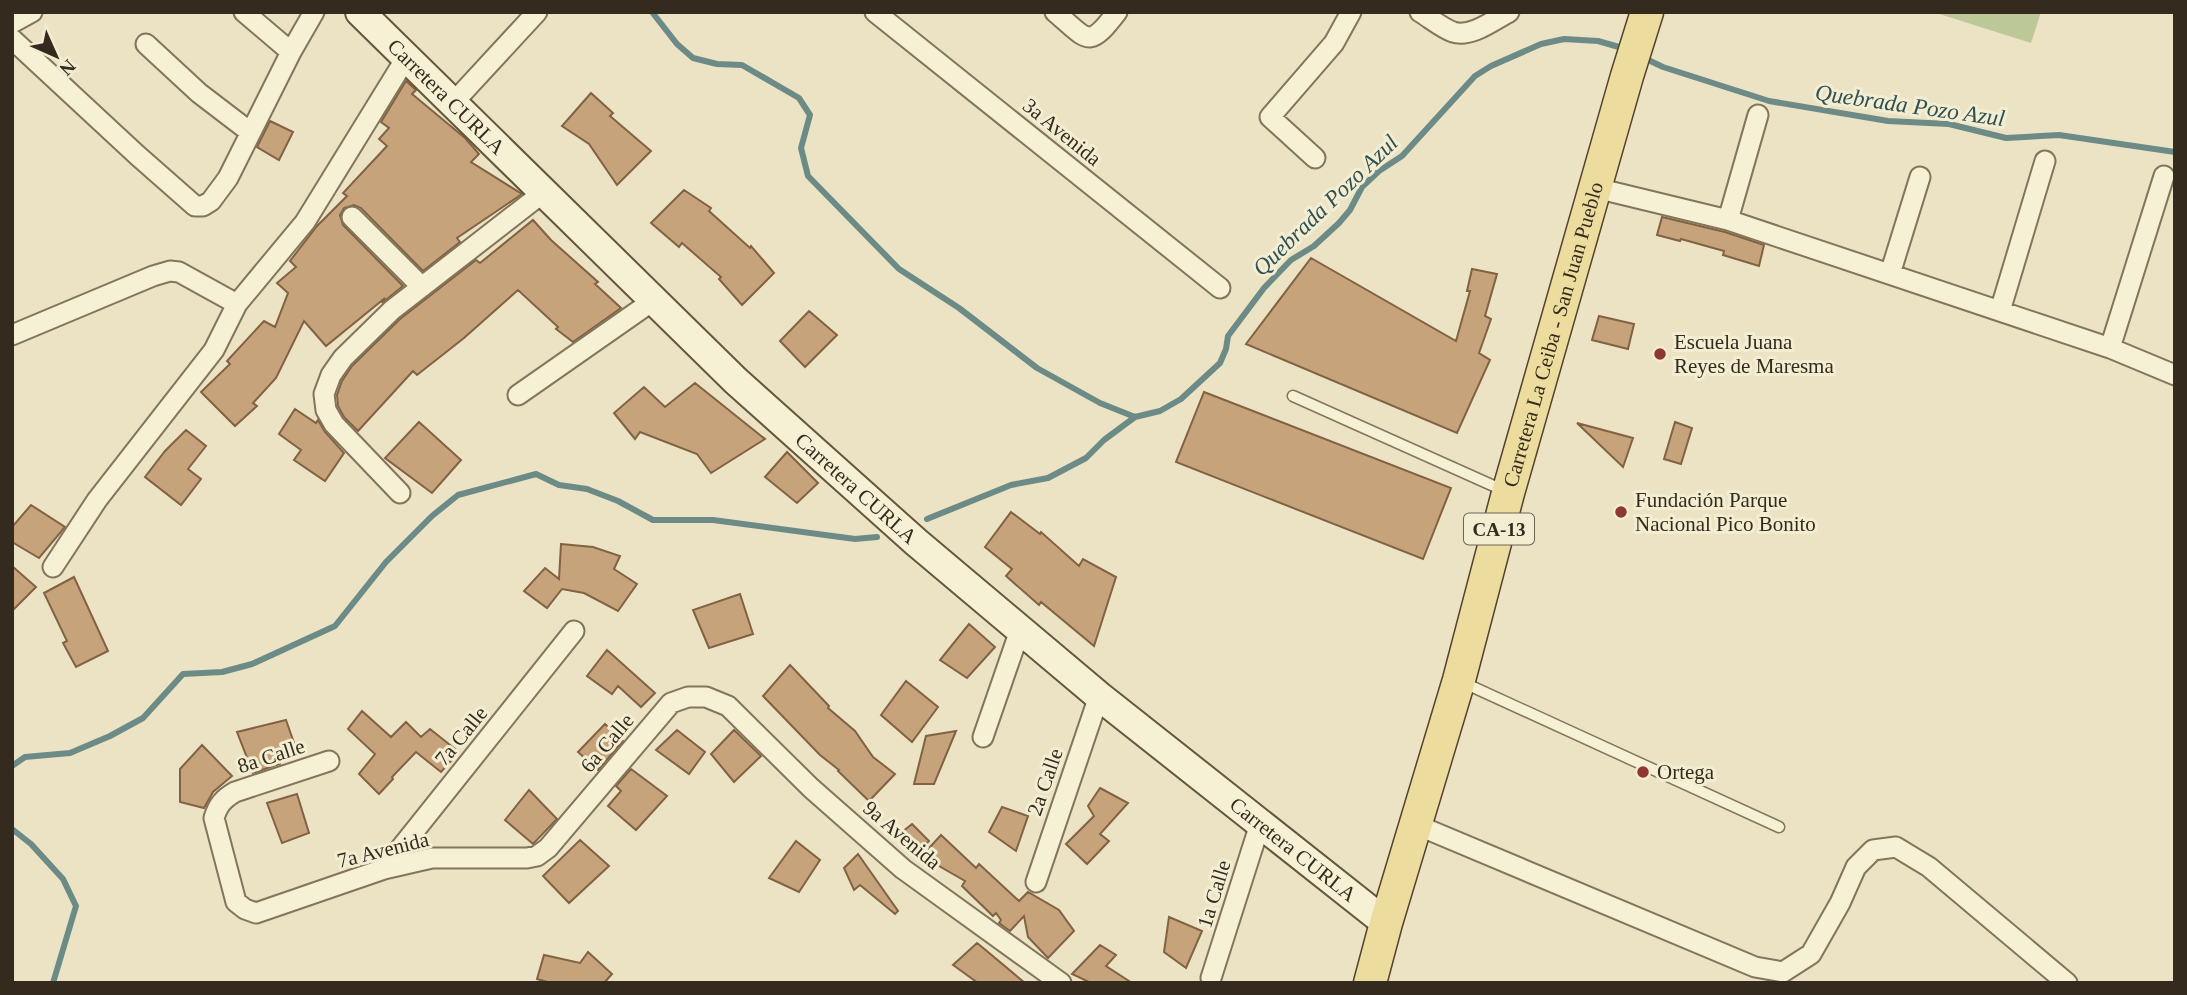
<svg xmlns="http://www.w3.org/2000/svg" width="2187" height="995" font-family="'Times New Roman',serif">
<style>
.green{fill:#bdc898}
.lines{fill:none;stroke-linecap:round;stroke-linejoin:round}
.stream{stroke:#6c8b87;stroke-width:6}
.building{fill:#c6a37b;stroke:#816242;stroke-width:2}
.lane-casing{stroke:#83755b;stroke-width:13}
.street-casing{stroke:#83755b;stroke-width:23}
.secondary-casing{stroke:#65563e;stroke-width:32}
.primary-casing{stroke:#51432f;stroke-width:35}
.lane{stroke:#f6f0d5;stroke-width:10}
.street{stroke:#f6f0d5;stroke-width:19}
.secondary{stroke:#f6f0d5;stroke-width:28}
.primary{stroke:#ecdc9d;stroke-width:32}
.poi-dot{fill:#8e392f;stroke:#f3edd2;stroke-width:2.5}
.labels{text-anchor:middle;stroke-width:6;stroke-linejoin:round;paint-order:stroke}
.shield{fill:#f3edd2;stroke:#6d6554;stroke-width:2}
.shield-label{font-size:19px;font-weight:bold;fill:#342b1e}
.street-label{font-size:21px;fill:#342b1e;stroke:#f3edd2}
.poi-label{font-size:21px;fill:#342b1e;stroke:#f3edd2;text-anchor:start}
.water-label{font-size:23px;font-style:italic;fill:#2e5153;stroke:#f3edd2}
</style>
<rect width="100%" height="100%" fill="#ebe3c3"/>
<!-- green -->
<path class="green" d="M1933,12H2041L2031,43Z"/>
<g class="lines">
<!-- stream -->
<path class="stream" d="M652,12L677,44L693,58L717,64L742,65L799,98L810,115L801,148L808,176L899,269L959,308L1037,368L1100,403L1135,417L1160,411L1181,399L1220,363L1226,349L1228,336L1264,288L1291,260L1314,246L1339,223L1350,210L1362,187L1379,171L1402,156L1475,76L1491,66L1541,44L1564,39L1598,41L1626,49
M1642,57L1663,67L1769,101L1888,121L1949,124L2006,138L2059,135L2175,152
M927,519L1011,485L1048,478L1086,458L1104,440L1135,417
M12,766L25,757L70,753L110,736L143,718L183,674L222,672L252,664L335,626L386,562L432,516L458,495L536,474L559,485L587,489L618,501L653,520H713L855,539L877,537
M12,829L31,844L63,879L76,906L53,983"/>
</g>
<!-- building -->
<path class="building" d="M406,81L416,90L412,94L465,138L479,154L471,162L522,194L457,238L460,242L423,271L361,208L354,205L344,208L340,215L343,225L403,286L382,303L385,298L326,346L304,321L276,378L253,403L257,406L235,426L201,392L230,364L227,361L264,321L275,327L288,293L277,283L296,267L290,261L317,226L347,196L343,193L387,146L379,139L389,128L381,122Z
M591,93L613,113L610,116L651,151L617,185L589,144L562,126Z
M270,121L293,132L279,160L257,147Z
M684,190L711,208L709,211L750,248L751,246L774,273L742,305L719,279L721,277L682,243L679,247L651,223Z
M1662,217L1725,232L1764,245L1759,266L1723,255L1724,251L1681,239L1680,241L1657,235Z
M533,220L551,240L598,282L595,284L621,308L573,342L556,329L558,327L518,290L464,338L417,375L413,371L358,431L344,417L338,406L337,395L342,381L352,366L400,319L476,260L480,263Z
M1311,258L1456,341L1470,291H1467L1472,269L1497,274L1485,316L1491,319L1479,353L1490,360L1457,433L1246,344Z
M809,311L837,335L805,367L780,341Z
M1599,316L1634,324L1628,349L1592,340Z
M695,383L765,439L711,473L697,454L640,432L635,439L614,413L644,387L665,407Z
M1204,392L1451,488L1423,559L1176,462Z
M295,409L316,423L318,420L325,432L344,453L325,481L294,460L301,450L279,434Z
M419,422L461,460L432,493L385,458Z
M1675,422L1692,428L1681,464L1664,459Z
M1577,423L1633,438L1623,467Z
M186,430L206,446L188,469L201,479L181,505L145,477L165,451Z
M787,452L818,483L797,503L765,477Z
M31,505L65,527L39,558L12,542V527Z
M1011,512L1040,534L1041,532L1079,566L1083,559L1116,577L1094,646L1041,602L1039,605L1006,576L1012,569L985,547Z
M561,544L593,547L620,556L614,569L637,584L618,611L584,593L562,589L547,608L524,591L545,568L559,579Z
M12,566L36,587L12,611Z
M74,577L108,651L76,667L63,643L67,641L44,593Z
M740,594L753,634L709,648L693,610Z
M969,624L995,647L967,678L940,660Z
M607,650L655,693L641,707L618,686L612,694L587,676Z
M790,665L829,706L828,708L855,731L873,757L895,774L869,801L838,771L839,770L820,755L763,696Z
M906,681L938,707L912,742L881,715Z
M362,711L391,737L406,722L421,737L430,729L459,752L441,772L416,752L392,777L393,779L379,794L359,774L375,754L348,729Z
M286,720L294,743L275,751L280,764L253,773L237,732Z
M605,724L623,741L598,770L578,752Z
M677,730L705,752L689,774L656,750Z
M734,730L761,756L734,782L711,754Z
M956,731L934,784H914L926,736Z
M202,745L232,776L213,792L204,808L180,802V769Z
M631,769L667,796L636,830L608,806L621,791L616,786Z
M1100,788L1128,803L1100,834L1109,841L1087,864L1066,844L1094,816L1088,806Z
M529,790L557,819L533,844L505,820Z
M297,794L309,833L282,843L267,803Z
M1002,807L1028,816L1016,851L989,832Z
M912,824L929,841L917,853L902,844L897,836Z
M941,835L976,868L979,864L1019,901L1028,892L1059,910L1074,931L1048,958L1028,937L1024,916L1010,931L999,923L1001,920L996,913L993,916L962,886L965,881L927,859L930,847Z
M580,840L609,866L569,903L543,876Z
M796,841L820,860L799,892L769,878Z
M858,854L898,911L895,914L860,885L854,890L844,868Z
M1169,917L1202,931L1186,968L1164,952Z
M977,943L982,947L1025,983H978L953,965Z
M1100,945L1116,955L1106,966L1132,983H1091L1072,974Z
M588,952L612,974L604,983H551L537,979L544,955L580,963Z"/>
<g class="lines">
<!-- lane casing -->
<g class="lane-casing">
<path id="lane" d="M1293,396L1505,491
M1462,682L1779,827"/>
</g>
<!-- street casing -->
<g class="street-casing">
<path id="street" d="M244,12L291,52
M875,12L1220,288
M1055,12C1088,40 1088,50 1117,12
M1420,12C1430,18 1442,28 1453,32C1471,38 1494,20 1509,12
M12,23L32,12
M12,39L137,155L195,206H203L211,201L228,178L291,52L314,12
M146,44L199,93L250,132
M453,103L537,12
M1315,158L1270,117L1334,43L1351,12
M1596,188L1728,220L2110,348L2175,375
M352,217L422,287
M1728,220L1758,115
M1890,274L1920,177
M2000,311L2045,161
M12,335L153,276L170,271L179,272L237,304
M2110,348L2164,176
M518,395L654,300
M400,493L334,424L326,410L324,394L331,375L343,358L392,310L544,192
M53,567L97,500L214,350L237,304L305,222L406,58
M983,737L1020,630
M329,761L235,792C223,799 218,805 214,818L236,902L245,909L256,913L384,869L432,858H527L537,856L548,848L671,703L688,697H706L728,706L811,788L903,869L1061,983
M1417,825L1755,967L1783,972L1811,954L1840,903L1856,867L1873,850L1896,847L1929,867L2067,983
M384,869L574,631
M1036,882L1099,696
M1211,978L1260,824"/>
</g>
<!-- secondary casing -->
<g class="secondary-casing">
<g id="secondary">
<path id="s1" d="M360,12L736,381L916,542L1099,696L1386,923"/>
</g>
</g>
<!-- primary casing -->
<g class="primary-casing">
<g id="primary">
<path id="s2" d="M1370,983L1386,923L1459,680L1508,493L1627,76L1647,12"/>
</g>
</g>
<!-- lane -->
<use href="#lane" class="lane"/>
<!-- street -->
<use href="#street" class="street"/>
<!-- secondary -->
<use href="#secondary" class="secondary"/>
<!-- primary -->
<use href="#primary" class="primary"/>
</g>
<!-- markers -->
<g class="poi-dot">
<circle cx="1660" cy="354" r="7"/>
<circle cx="1621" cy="512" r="7"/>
<circle cx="1643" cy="772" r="7"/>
</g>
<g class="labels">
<!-- shield labels -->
<rect class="shield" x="1464" y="513.5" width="70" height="31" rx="5"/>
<g class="shield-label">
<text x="1499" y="536">CA-13</text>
</g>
<!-- street labels -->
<g class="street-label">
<text dy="7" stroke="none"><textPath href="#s1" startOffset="121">Carretera CURLA</textPath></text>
<text transform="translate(1062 132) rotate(39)" y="7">3a Avenida</text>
<text dy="7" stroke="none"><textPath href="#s2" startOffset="674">Carretera La Ceiba - San Juan Pueblo</textPath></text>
<text dy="7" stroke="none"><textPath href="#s1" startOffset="688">Carretera CURLA</textPath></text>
<text transform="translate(461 736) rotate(-51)" y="7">7a Calle</text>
<text transform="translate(607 743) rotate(-50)" y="7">6a Calle</text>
<text transform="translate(271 756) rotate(-18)" y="7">8a Calle</text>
<text transform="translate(1045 782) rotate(-71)" y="7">2a Calle</text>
<text transform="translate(902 835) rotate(40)" y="7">9a Avenida</text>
<text dy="7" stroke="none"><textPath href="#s1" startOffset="1255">Carretera CURLA</textPath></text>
<text transform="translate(383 850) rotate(-14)" y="7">7a Avenida</text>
<text transform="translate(1214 894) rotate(-73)" y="7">1a Calle</text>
</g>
<!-- poi labels -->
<g class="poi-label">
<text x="1674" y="349">Escuela Juana<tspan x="1674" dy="24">Reyes de Maresma</tspan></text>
<text x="1635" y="507">Fundación Parque<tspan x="1635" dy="24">Nacional Pico Bonito</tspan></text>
<text x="1657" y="779">Ortega</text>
</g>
<!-- water labels -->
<g class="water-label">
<text transform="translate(1910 105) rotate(8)" y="8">Quebrada Pozo Azul</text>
<text transform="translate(1325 205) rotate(-44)" y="8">Quebrada Pozo Azul</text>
</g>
</g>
<!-- border -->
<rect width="2187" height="995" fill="none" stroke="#342b1e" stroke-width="28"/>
<!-- north arrow -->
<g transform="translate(56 56) rotate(135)" stroke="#f3edd2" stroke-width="5" paint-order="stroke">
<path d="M0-5L12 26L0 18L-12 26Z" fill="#342b1e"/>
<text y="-10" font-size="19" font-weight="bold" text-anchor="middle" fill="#342b1e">N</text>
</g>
</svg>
